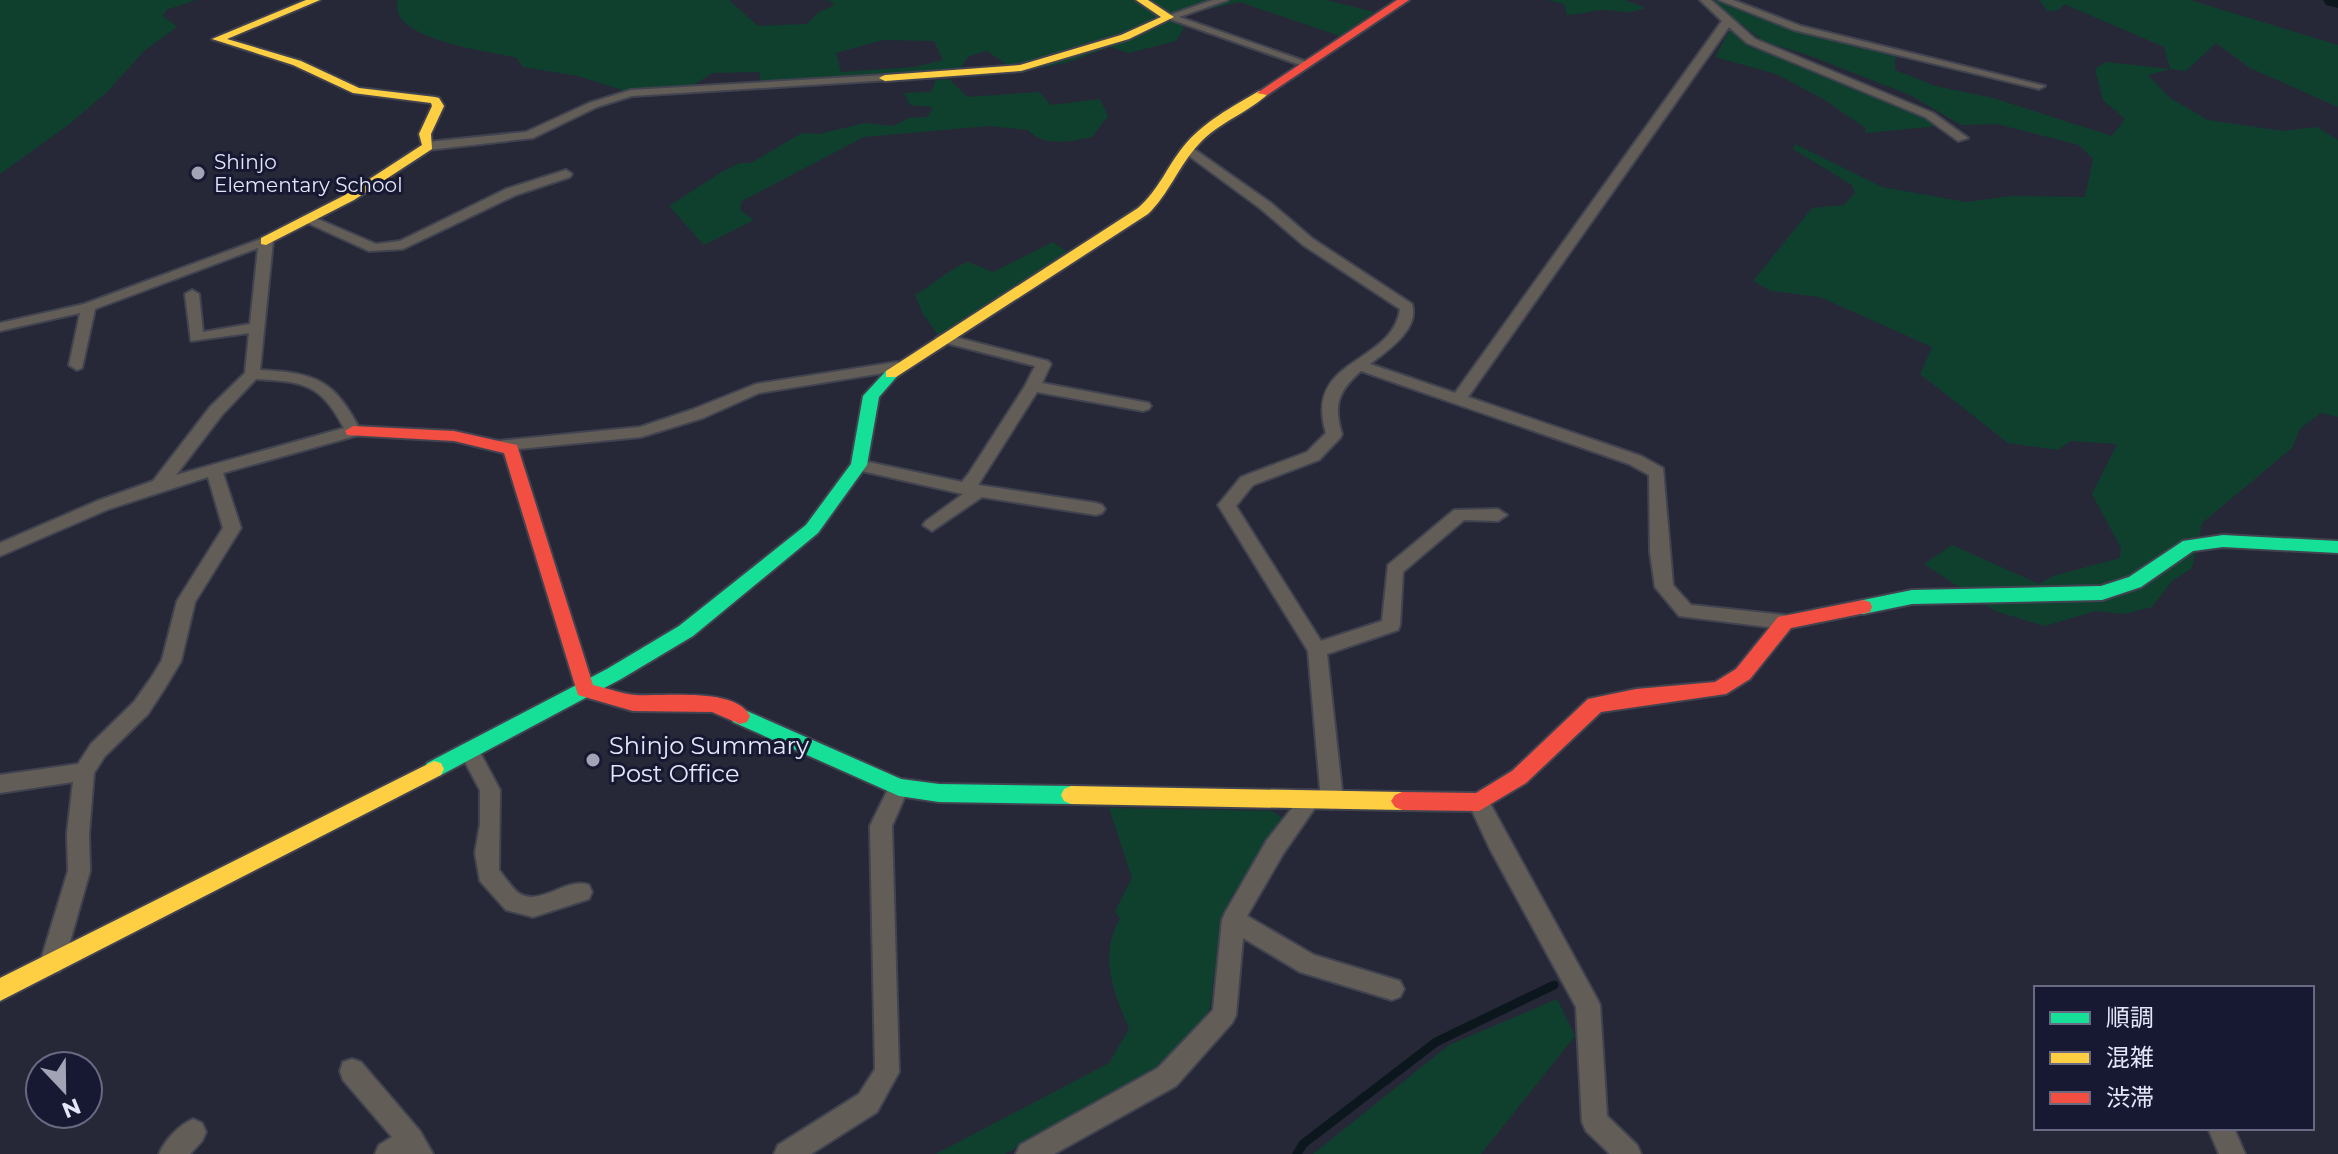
<svg xmlns="http://www.w3.org/2000/svg" width="2338" height="1154" font-family="Montserrat,'Noto Sans JP',sans-serif">
<style>
.green{fill:#0f402e;fill-rule:evenodd}
.lines{fill:none;stroke-linecap:round;stroke-linejoin:round}
.stream{stroke:#0b171d;stroke-width:9}
.river{fill:#0b171d;fill-rule:evenodd}
.street-casing{stroke:#424350;stroke-width:4}
.fast-casing{stroke:#424350;stroke-width:4}
.slow-casing{stroke:#424350;stroke-width:4}
.jam-casing{stroke:#424350;stroke-width:4}
.street{fill:#625e57;fill-rule:evenodd}
.fast{fill:#16e098;fill-rule:evenodd}
.slow{fill:#ffcf43;fill-rule:evenodd}
.jam{fill:#f24e42;fill-rule:evenodd}
.poi-dot{fill:#a2a4b5;stroke:#171832;stroke-width:3}
.labels{text-anchor:middle;stroke-width:6;stroke-linejoin:round;paint-order:stroke}
.far-poi-label{font-size:20px;fill:#e4e6f9;stroke:#171832;text-anchor:start}
.poi-label{font-size:24px;fill:#e4e6f9;stroke:#171832;text-anchor:start}
</style>
<rect width="100%" height="100%" fill="#262837"/>
<!-- green -->
<path class="green" d="M0,0H196L166,10L163,16L177,27L144,51L107,92L68,125L0,174Z
M398,0H729L758,26L807,24L819,12L835,5L828,0H1135L1182,25L1184,28L1176,41L1129,53L1110,47L1066,63L1033,69L1006,64L987,51L969,56L960,68L761,83L759,72L712,73L694,85L625,91L578,76L523,67L517,58C490,51 386,40 398,0ZM883,40L934,41L943,60L915,67L841,72L836,53Z
M1149,0H1326L1374,12L1340,36L1240,2L1175,17Z
M1547,0H1625L1645,8C1625,16 1619,9 1600,10C1589,11 1580,15 1567,15L1564,4Z
M1708,0H1716L1791,29L1895,55V70L1935,86L1993,98L2112,136L2125,119L2103,100L2095,69L2106,62L2170,69L2164,47L2064,4L2059,10L2048,11L2039,0H2190L2338,45V107L2250,68L2216,43L2186,71L2171,69L2148,75L2170,98L2208,120L2282,131L2317,127L2338,140V417L2321,413L2300,429L2292,448L2202,523L2192,568L2172,581L2152,607L2124,614L2095,611L2045,626L1995,611L1924,564L1952,545L2039,584L2053,576L2120,558L2121,548L2092,494L2117,444L2071,441L2058,450L2008,443L1920,374L1932,347L1820,297L1771,291L1753,281L1812,208L1844,205L1855,193L1852,185L1793,149L1795,144L1882,187L1966,202L2011,196L2085,197L2093,159L2079,145L1997,124L1961,125L1910,95L1808,55L1765,42Z
M1731,28L1922,115L1938,126L1866,133L1865,128L1825,100L1776,74L1715,57Z
M949,79L967,97L1039,92L1051,105L1100,99L1108,116L1092,137C1070,141 1045,148 1028,130L989,126L864,137L742,201L740,210L754,220L704,245L669,206L723,171L740,163H751L802,133L819,134L865,123L893,126L909,118L928,117L933,107L910,105L904,93L931,92L936,80Z
M1053,242L1069,253L938,335L923,314L915,295C933,285 948,269 968,262L993,272Z
M1109,808L1272,811L1284,819L1232,896L1219,934L1210,1008L1191,1041L1149,1077L1005,1154H936L1109,1063L1129,1029C1114,992 1098,956 1120,919L1115,911L1132,878Z
M1557,999L1575,1036L1481,1154H1313L1449,1045Z"/>
<g class="lines">
<!-- stream -->
<path class="stream" d="M1297,1154L1303,1144L1436,1042L1554,985"/>
<!-- river -->
<path class="river" d="M2323,0H2338V8L2326,5Z"/>
<!-- street casing -->
<g class="street-casing">
<path id="street" d="M1213,0H1228L1179,17L1313,64L1303,66L1164,17Z
M1700,0H1711L1755,39L1933,113L1968,138L1958,141L1925,117L1747,43L1729,27L1468,397L1641,456L1663,468L1673,585L1691,605L1785,615L1792,617L1794,622L1792,627L1785,629L1679,616L1655,587L1650,552L1649,475L1629,464L1361,371C1338,391 1333,405 1342,434L1340,438L1319,460L1253,485L1236,506L1321,641L1382,621L1388,565L1454,510L1498,509L1507,515L1498,521L1464,520L1403,572L1400,625L1398,630L1327,654L1343,800L1339,806L1332,809L1325,806L1321,799L1283,854L1247,916L1314,955L1400,981L1404,989L1400,997L1392,1000L1300,972L1243,938L1236,1015L1232,1023L1176,1086L1054,1154H1016L1020,1145L1158,1068L1213,1010L1222,920L1225,913L1267,840L1304,793L1311,790L1318,793L1321,799L1308,651L1218,505L1241,477L1307,452L1326,433C1303,357 1393,365 1400,309L1303,245L1261,209L1181,150L1191,147L1271,203L1313,239L1412,304C1420,329 1388,350 1370,364L1455,393L1722,21Z
M1719,0H1733L1801,26L2045,86L2039,89L1794,30Z
M885,75L891,78L889,80L632,96L597,107L533,138L428,150L422,146L428,142L526,132L589,103L631,90Z
M566,170L572,174L570,177L516,195L403,249L369,251L301,220L313,217L376,244L400,241L506,189Z
M266,237L273,241L260,370C317,373 334,380 361,431L359,435L223,473L241,528L195,602L181,661L165,688L148,714L105,756L94,773L89,834L90,871L64,963L60,971L52,974L44,971L40,963L68,871L67,834L73,782L0,793V775L78,764L91,744L134,702L151,678L162,660L177,601L223,528L208,477L109,509L0,556V543L97,501L153,481L210,407L245,373L249,333L191,341L185,294L192,290L199,294L203,332L250,324L258,248L95,309L82,368L77,370L69,365L80,313L0,331V323L84,304ZM256,379C304,382 320,383 344,428L176,475L222,415Z
M943,334L1048,361L1051,364L1042,383L1149,403L1151,406L1149,409L1143,411L1037,392L978,485L1096,503L1102,505L1105,509L1102,513L1096,515L982,497L932,531L923,525L926,521L963,494L853,469L851,465L859,460L962,482L969,473L1025,386L1035,366L938,341L936,338Z
M897,362L902,364V370L759,393L703,418L641,437L497,451L489,446L497,441L640,427L691,410L756,384Z
M469,743L476,745L500,790L499,870C505,877 513,890 520,894C541,906 567,877 589,885L592,892L589,899L533,917L506,910L480,881L475,853L480,824V790L459,751L462,745Z
M899,778L906,781L909,787L892,826L899,1072L877,1112L811,1154H774L778,1145L859,1094L875,1069L870,826L892,781Z
M1479,793L1486,796L1596,997L1600,1005L1607,1116L1637,1145L1641,1154H1610L1586,1131L1582,1122L1576,1007L1490,849L1468,802L1472,796Z
M352,1059L361,1062L420,1131L433,1154H375L379,1145L392,1137L343,1080L340,1071L343,1062Z
M193,1119L202,1123L206,1132L202,1141L190,1154H159C165,1140 179,1125 193,1119Z
M2208,1128H2234L2245,1154H2219Z"/>
</g>
<!-- fast casing -->
<g class="fast-casing">
<path id="fast" d="M891,369L899,374L879,397L867,465L818,533L693,636L621,679L441,775L434,777L427,775L424,769L427,763L607,669L679,626L806,525L851,464L863,396L886,371Z
M2223,535L2338,541V553L2223,547L2193,551L2141,587L2102,600L1912,604L1863,614L1856,612L1854,607L1856,602L1863,600L1912,590L2101,586L2129,577L2183,541Z
M740,708L901,779L939,784L1071,786L1078,789L1081,795L1078,801L1071,804L939,802L899,796L733,722L730,716L733,710Z"/>
</g>
<!-- slow casing -->
<g class="slow-casing">
<path id="slow" d="M306,0H320L227,39L301,61L359,88L435,97L439,98L444,106L431,134L432,149L354,200L266,245L261,244V238L345,195L422,145L419,134L432,106L431,103L353,93L293,65L212,39Z
M1136,0H1148L1174,17L1129,39L1021,71L885,81L879,78L885,75L1020,65L1121,35L1161,17Z
M1259,91L1269,93C1248,113 1219,122 1199,144C1179,165 1169,194 1148,214L896,377H886V371L1138,208C1158,191 1167,167 1183,147C1203,122 1232,107 1259,91Z
M434,761L441,763L444,769L441,775L0,1001V978Z
M1071,786L1402,792L1409,795L1413,801L1409,807L1402,810L1071,804L1064,801L1061,795L1064,789Z"/>
</g>
<!-- jam casing -->
<g class="jam-casing">
<path id="jam" d="M1397,0H1409L1267,95L1257,93Z
M353,426L454,431L517,445L593,685C607,688 622,694 636,695C664,697 735,687 750,716L747,722L740,724L712,712L633,711L578,695L504,453L454,441L347,435L345,431Z
M1863,600L1870,602L1872,607L1870,612L1791,628L1750,679L1726,694L1601,712L1526,783L1479,811L1402,810L1395,807L1391,801L1395,795L1402,792L1476,793L1512,771L1588,699L1636,689L1715,682L1736,669L1778,617Z"/>
</g>
<!-- street -->
<use href="#street" class="street"/>
<!-- fast -->
<use href="#fast" class="fast"/>
<!-- slow -->
<use href="#slow" class="slow"/>
<!-- jam -->
<use href="#jam" class="jam"/>
</g>
<!-- markers -->
<g class="poi-dot">
<circle cx="198" cy="173" r="8"/>
<circle cx="593" cy="760" r="8"/>
</g>
<g class="labels">
<!-- far-poi labels -->
<g class="far-poi-label">
<text x="214" y="169">Shinjo<tspan x="214" dy="23">Elementary School</tspan></text>
</g>
<!-- poi labels -->
<g class="poi-label">
<text x="609" y="754">Shinjo Summary<tspan x="609" dy="28">Post Office</tspan></text>
</g>
</g>
<!-- legend -->
<rect x="2034" y="986" width="280" height="144" fill="#171832" stroke="#696a82" stroke-width="2"/>
<rect x="2050" y="1012" width="40" height="12" fill="#16e098" stroke="#696a82" stroke-width="2"/>
<text x="2106" y="1026" font-size="24" fill="#e4e6f9">順調</text>
<rect x="2050" y="1052" width="40" height="12" fill="#ffcf43" stroke="#696a82" stroke-width="2"/>
<text x="2106" y="1066" font-size="24" fill="#e4e6f9">混雑</text>
<rect x="2050" y="1092" width="40" height="12" fill="#f24e42" stroke="#696a82" stroke-width="2"/>
<text x="2106" y="1106" font-size="24" fill="#e4e6f9">渋滞</text>
<!-- north arrow -->
<g transform="translate(64 1090) rotate(158)"><circle r="38" fill="#171832" stroke="#696a82" stroke-width="2"/>
<path d="M0-6L14 30L0 20L-14 30Z" fill="#a2a4b5"/>
<text y="-12" font-size="22" font-weight="bold" text-anchor="middle" fill="#e4e6f9">N</text>
</g>
</svg>
